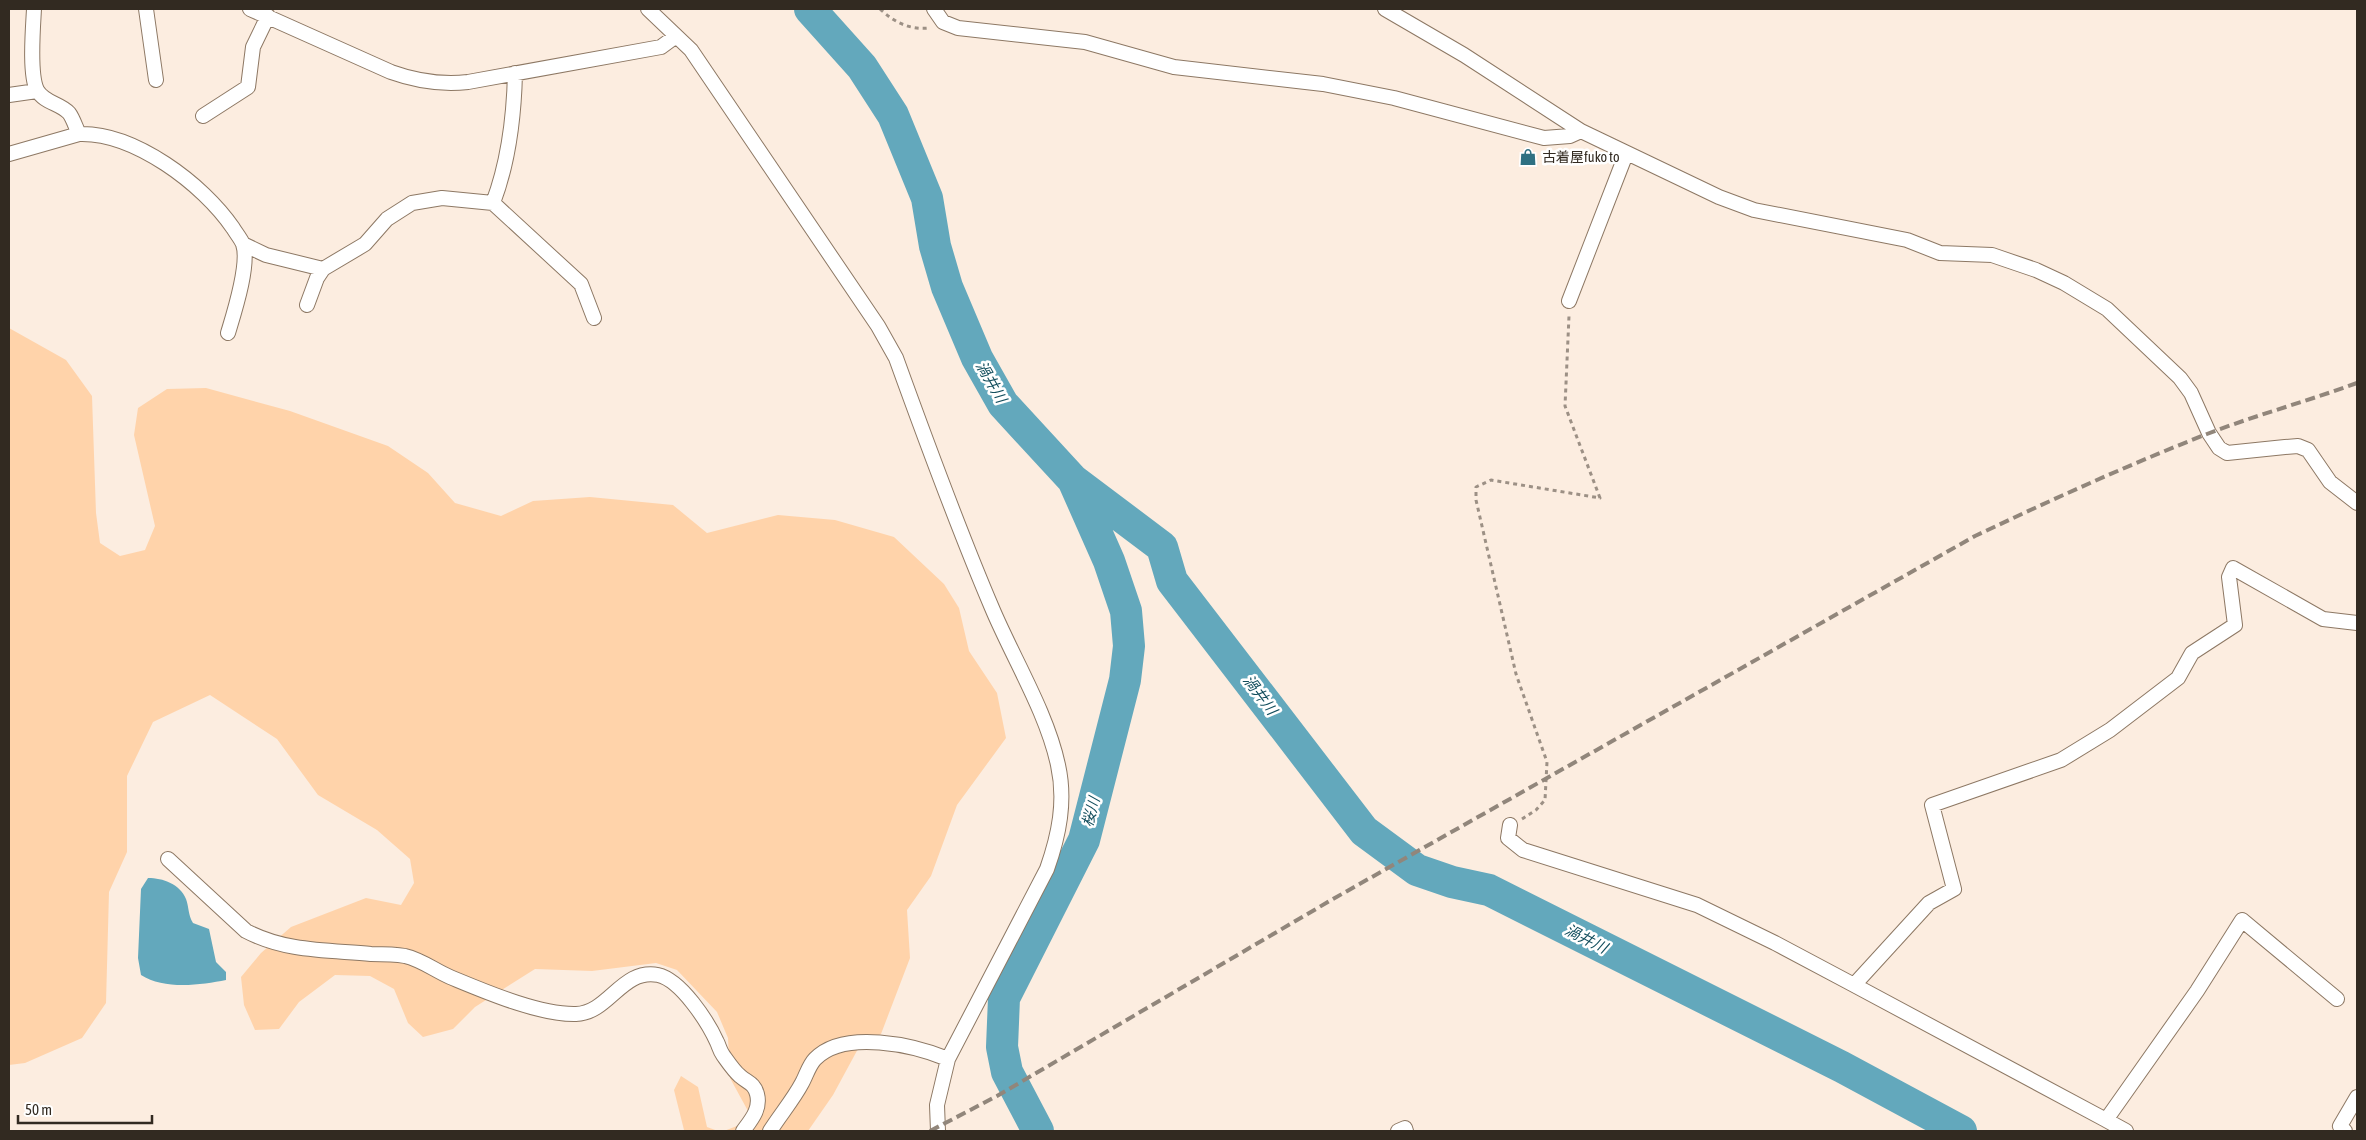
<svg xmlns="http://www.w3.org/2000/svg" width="2366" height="1140" font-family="'Asap Condensed','Noto Sans JP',sans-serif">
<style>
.green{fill:#ffd3aa}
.water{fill:#63a8bc}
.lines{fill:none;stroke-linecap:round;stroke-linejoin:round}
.river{stroke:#63a8bc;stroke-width:32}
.minor-casing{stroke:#8d7864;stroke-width:16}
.path{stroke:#9c9085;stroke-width:3;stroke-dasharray:4 4;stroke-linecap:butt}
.minor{stroke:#fff;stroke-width:14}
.rail{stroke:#91867b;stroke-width:4;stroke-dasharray:10 5;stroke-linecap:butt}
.labels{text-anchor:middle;stroke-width:5;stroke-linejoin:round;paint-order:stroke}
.poi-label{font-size:14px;fill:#322a21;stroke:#fff;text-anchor:start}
.water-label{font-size:15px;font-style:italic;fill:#134e5d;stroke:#fff}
</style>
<rect width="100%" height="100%" fill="#fcede0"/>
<!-- green -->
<path class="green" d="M9,328L66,360L92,396L96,513L100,543L120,556L145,550L155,526L134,435L138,408L167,389L206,388L290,411L388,446L428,473L455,503L501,516L533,501L590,497L673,505L707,533L778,515L835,520L894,537L944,584L959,608L969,651L997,693L1006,738L957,805L931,876L907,910L910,958L881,1034L859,1047L833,1095L808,1131H724L742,1124L748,1111L730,1078L728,1038L717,1012L677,970L656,963L592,971L535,969L475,1007L453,1029L423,1037L408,1023L394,989L370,976L335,975L299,1002L279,1029L255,1030L244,1005L241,977L261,953L291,927L366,898L401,905L414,883L410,859L377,830L318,795L277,739L210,695L153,722L127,776V852L109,892L106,1003L82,1038L25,1063L9,1065Z
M681,1076L698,1087L707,1127L718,1131H679L684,1130L674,1090Z"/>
<!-- water -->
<path class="water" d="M148,878C163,878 180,884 186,899C189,907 188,915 193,923L209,929L216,962L226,972V980C201,985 164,990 141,975L138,958L141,889Z"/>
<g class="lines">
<!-- river -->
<path class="river" d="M810,9L862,67L893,115L927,198L935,246L947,287L977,358L1003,404L1073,480L1162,547L1172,581L1364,831L1417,870L1452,882L1489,890L1842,1067L1961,1131
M1038,1131L1007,1072L1002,1047L1004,998L1084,840L1125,680L1129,646L1126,611L1109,561L1074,482"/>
<!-- minor casing -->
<g class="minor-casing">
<path id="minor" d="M146,9L156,80
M250,9L391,72C416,81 441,85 468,82L661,47L676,36
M648,9L691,50L878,326L896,358C926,441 957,526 992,608C1013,658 1047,713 1058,765C1066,801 1059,835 1047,869L948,1059L937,1105L938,1131
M934,9L943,22L958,28L1085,42L1174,67L1323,84L1394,98L1544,138L1570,136L1581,131
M1385,9L1464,55L1581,131L1719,197L1754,210L1907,240L1940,253L1992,255L2036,270L2064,283L2107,309L2180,378L2191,393L2209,433L2219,448L2227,453L2285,447L2298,446L2308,450L2330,482L2357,503
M515,73C514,117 509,161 493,203L581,284L594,318
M9,95L37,91
M203,116L248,87L253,47L268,16
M79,134C134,132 203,184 233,228C236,233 241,239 243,244C250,264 234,313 228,333
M9,154L79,134C76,128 73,118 69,113C60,103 44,103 37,90C29,74 33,28 34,9
M243,244L266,255L323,269
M1569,301L1626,154
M307,305L317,278L323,269L365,244L387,219L412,203L442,198L493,203
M1510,825L1508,838L1523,850L1697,905L1775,943L1854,985
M168,859L246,931C286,952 328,950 371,954C382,954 394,954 405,956C422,960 434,970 450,977C484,991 539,1015 576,1014C609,1013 622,968 658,975C681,980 708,1022 717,1042C719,1046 720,1051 723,1055C728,1062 734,1071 740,1076C748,1083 754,1083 757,1094C761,1109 751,1120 743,1131
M2106,1120L1854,985L1929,903L1954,889L1932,805L2061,760L2110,730L2178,678L2192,653L2235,625L2229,577L2233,568L2323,619L2357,623
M770,1131C780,1115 793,1100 802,1083C806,1076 809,1065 815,1059C844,1029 914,1045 948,1059
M1398,1131L1405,1128L1406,1131
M2126,1131L2106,1120L2197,991L2242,920L2337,999
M2345,1131L2340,1126L2357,1097"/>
</g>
<!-- path -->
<path class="path" d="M880,9C894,22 909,30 929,28
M1522,819L1536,810L1545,800L1547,762L1516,674L1476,500V487L1491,480L1600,498L1565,406L1569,316"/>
<!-- minor -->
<use href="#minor" class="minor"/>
<!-- rail -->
<path class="rail" d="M930,1131L997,1096L1333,899L1975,536C2051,500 2128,465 2207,434C2256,415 2308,401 2357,383"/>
</g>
<!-- icons -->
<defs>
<g id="shop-bare" transform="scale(1.35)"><path d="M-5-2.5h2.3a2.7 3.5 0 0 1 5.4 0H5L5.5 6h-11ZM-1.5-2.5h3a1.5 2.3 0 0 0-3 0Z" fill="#2e7082" stroke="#fff" stroke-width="2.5" paint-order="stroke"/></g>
</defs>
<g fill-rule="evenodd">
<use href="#shop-bare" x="1528" y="157"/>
</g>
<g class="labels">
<!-- poi labels -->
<g class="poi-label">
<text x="1542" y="162">古着屋fuko to</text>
</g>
<!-- water labels -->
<g class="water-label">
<text transform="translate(991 382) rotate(60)" y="5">渦井川</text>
<text transform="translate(1260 695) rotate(53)" y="5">渦井川</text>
<text transform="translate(1091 812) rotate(-75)" y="5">桜川</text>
<text transform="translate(1586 939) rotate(27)" y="5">渦井川</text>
</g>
</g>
<!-- border -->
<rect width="2366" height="1140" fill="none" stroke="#322a21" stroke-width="20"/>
<!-- scale -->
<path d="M18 1115v8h134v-8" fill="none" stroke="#322a21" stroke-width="2.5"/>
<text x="25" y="1115" font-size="15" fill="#322a21" stroke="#ffffff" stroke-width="4" paint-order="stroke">50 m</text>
</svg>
